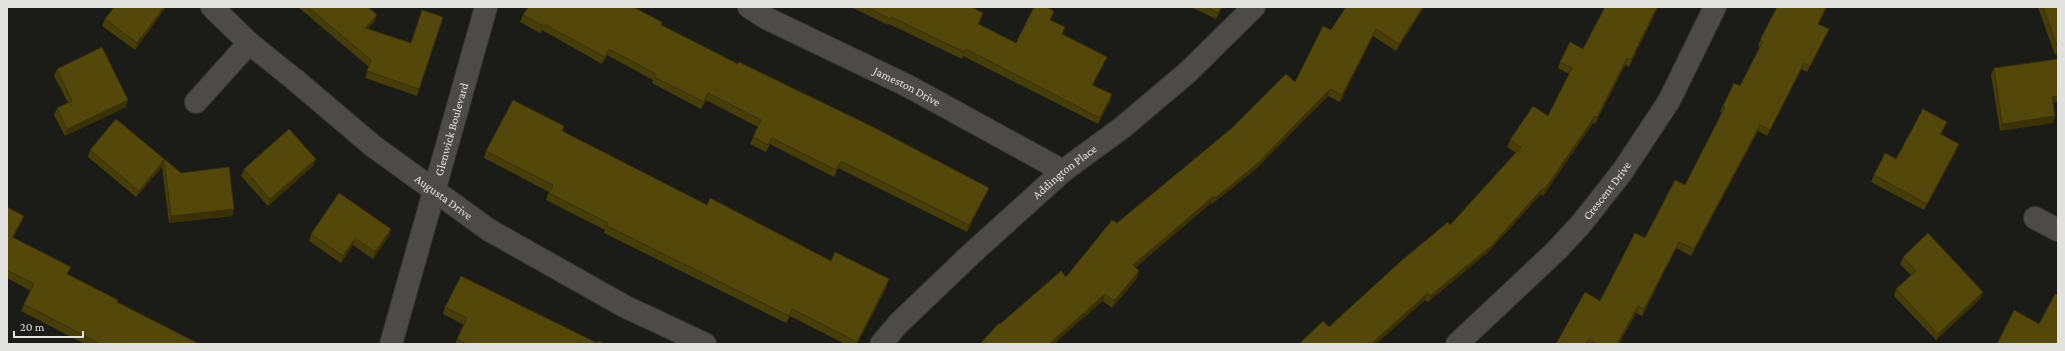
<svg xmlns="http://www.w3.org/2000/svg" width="2065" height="351" font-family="'Crimson Pro',serif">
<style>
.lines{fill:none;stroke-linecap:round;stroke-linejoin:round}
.minor-casing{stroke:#363634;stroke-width:24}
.minor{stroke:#4c4b47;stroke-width:22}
.wall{fill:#473d08}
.shaded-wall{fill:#3a3206}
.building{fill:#534709;stroke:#3a3206}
.labels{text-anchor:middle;stroke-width:4;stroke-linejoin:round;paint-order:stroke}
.street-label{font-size:12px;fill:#e1e1df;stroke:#1b1b17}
</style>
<rect width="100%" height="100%" fill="#1b1b17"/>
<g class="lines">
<!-- minor casing -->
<g class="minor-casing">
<g id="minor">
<path id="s1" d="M212,7L249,43L294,79L373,146L489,230L624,306L705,344"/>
<path id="s2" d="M749,7L766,18L908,86L1063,171"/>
<path d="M196,102L249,43"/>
<path d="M2035,218L2058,230"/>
<path id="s3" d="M391,344L486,7"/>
<path id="s4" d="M881,344L898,324L970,255L1063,171L1123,127L1188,72L1254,7"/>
<path id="s5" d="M1457,344L1557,250L1581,224L1622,172L1669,101L1715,7"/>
</g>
</g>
<!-- minor -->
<use href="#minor" class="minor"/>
</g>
<!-- wall -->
<path class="wall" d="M166,7L135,50L102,26L105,19Z
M298,7H368L377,15L374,22L368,29L411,43L443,17L417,96L365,78L369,67Z
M851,7H971L983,13L979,24L1016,43L1051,18L1050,20L1062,34L1104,63L1093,85L1110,101L1098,124L963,56L962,59L889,24L888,25Z
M1191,7H1222L1216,19Z
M1346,7H1424L1396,51L1373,36L1340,102L1328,96L1256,169L1212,204L1211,203L1135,268L1137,278L1112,308L1103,301L1000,324L1066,277L1117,223L1295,82L1331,30Z
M1605,7H1658L1629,67L1625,65L1595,124L1593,123L1543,196L1541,194L1488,252L1428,302L1425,300L1376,344H1299L1329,327L1450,225L1516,153L1507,147L1510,140L1548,116L1569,74L1558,68L1560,62L1583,49Z
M1777,7H1827L1818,24L1829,29L1826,36L1807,72L1801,69L1767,136L1758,131L1691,256L1676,248L1642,316L1636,313L1619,344H1556L1600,301L1645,238L1685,185L1722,113L1720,112L1723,106L1740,86L1760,48L1758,47L1760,40Z
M2038,7H2058V54L2055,55Z
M523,15L661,25L986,194L967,232L838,168L834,177L770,144L766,152L750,144L753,137L758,127L706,100L701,109L652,83L653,80L607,55L602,64L542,30L540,33L520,22Z
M1994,68L2058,102L2053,103V123L2000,131L1991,75Z
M57,69L126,107L65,136L54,115L57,108L68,103L54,76Z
M116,119L181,173L234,209L232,216L169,223L162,167L136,197L88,157L90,150Z
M1947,122L1941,134L1956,151L1924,210L1871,182L1874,175Z
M564,126L562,131L707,205L887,286L857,344H845L790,316L786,323L604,233L605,230L546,200L549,192L484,158L486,151Z
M313,166L268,206L241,176L244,169Z
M7,207L21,223L13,238L68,275L117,303L199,344H85L21,311L24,304L31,291L7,278Z
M391,229L389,236L373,259L353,245L341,263L309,241L311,234Z
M1903,257L1980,299L1936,340L1894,296L1896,289L1911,275L1900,264Z
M445,307L597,343L605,344H455L464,325L443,314Z"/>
<!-- shaded-wall -->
<path class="shaded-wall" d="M164,7H166L135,50L137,43Z
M1221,7H1222L1216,19L1218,13Z
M1423,7H1424L1396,51L1399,44Z
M1657,7H1658L1629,67L1631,60Z
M1826,7H1827L1815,30L1818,24Z
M377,15L374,22L363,35L365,28Z
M1376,29L1373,36L1340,102L1342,95Z
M1829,29L1826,36L1807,72L1810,66Z
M2058,48V54L2055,55Z
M609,49L607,55L602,64L605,57Z
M1107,57L1090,91L1092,85Z
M1627,58L1625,65L1595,124L1597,117Z
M1330,89L1328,96L1256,169L1212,204L1215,198Z
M708,93L706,100L701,109L704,102Z
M1112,94L1110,101L1098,124L1100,118Z
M2058,96V102L2050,103L2052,97Z
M128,100L126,107L65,136L67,129Z
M1595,116L1593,123L1543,196L1545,189Z
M2055,116L2053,123L2000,131L2002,124Z
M1947,122L1944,129L1938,140L1940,134Z
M1760,125L1758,131L1691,256L1694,249Z
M1959,144L1956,151L1924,210L1927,204Z
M316,159L313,166L268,206L270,199Z
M164,160L162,167L136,197L139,191Z
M841,161L838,168L834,177L836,170Z
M989,188L967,232L969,225Z
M1543,188L1541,194L1488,252L1428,302L1430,296Z
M1214,196L1211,203L1130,272L1133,265Z
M234,209L232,216L169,223L171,216Z
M24,216L21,223L9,244L12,237Z
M391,229L389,236L373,259L375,252Z
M355,238L353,245L341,263L343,256Z
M1679,242L1642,316L1644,309Z
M1139,271L1137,278L1112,308L1114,301Z
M889,279L887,286L857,344Z
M1983,292L1980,299L1936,340L1938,334Z
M1428,293L1425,300L1376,344H1371Z
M1105,294L1103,301L1054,344H1049Z
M1638,306L1636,313L1619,344H1617Z"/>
<!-- building -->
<path class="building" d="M114,7H164L137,43L105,19Z
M308,7H368L377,15L365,28L411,43L422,10L443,17L419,89L367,71L371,60Z
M528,7H633L662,22L661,25L738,64L739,62L873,127L989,188L969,225L841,161L836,170L772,138L768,145L753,137L761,120L708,93L704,102L654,77L656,74L609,49L605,57L544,24L543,26L523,15Z
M867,7H971L983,13L978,24L1016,43L1034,7H1046L1054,11L1050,20L1065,27L1062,34L1107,57L1092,85L1112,94L1100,118L966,49L964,52L891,17L890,19Z
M1207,7H1221L1218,13Z
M1346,7H1423L1399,44L1376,29L1342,95L1330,89L1258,163L1215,198L1214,196L1133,265L1139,271L1114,301L1105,294L1049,344H980L999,323L1000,324L1061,271L1066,277L1112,220L1117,223L1232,128L1286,74L1295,82L1323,26L1331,30Z
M1605,7H1657L1631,60L1627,58L1597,117L1595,116L1545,189L1543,188L1491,246L1430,296L1428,293L1371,344L1369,342L1367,344H1299L1323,321L1329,327L1401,261L1448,222L1450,225L1521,147L1510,140L1533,106L1548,116L1572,68L1560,62L1570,42L1583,49Z
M1777,7H1826L1818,24L1829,29L1810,66L1804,63L1770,130L1760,125L1694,249L1679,242L1644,309L1638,306L1617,344H1597L1589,339L1586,344H1556L1585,292L1600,301L1635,233L1645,238L1675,180L1685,185L1725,107L1723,106L1734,83L1740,86L1763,41L1760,40Z
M2043,7H2058V48Z
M102,47L128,100L67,129L57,108L72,101L57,69Z
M2058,59V96L2052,97L2055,116L2002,124L1994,68Z
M513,100L564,126L562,131L707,205L710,198L831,261L835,252L889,279L857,342L792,309L789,316L607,226L608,223L549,193L553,185L486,151Z
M1923,109L1947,122L1940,134L1959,144L1927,204L1874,175L1885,153L1896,159Z
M116,119L181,173L229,167L234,209L171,216L164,160L139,191L90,150Z
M289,129L316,159L270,199L244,169Z
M339,193L391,229L375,252L355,238L343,256L311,234Z
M7,207L24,216L12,237L71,267L67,274L118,300L117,302L199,344H100L24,304L34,284L7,270Z
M1928,233L1983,292L1938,334L1896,289L1916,271L1903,257Z
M461,276L597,343L598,341L605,344H466L457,339L467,318L445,307Z
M2055,294L2058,295V344H1997L2014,310L2039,324Z"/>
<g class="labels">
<!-- street labels -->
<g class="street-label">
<text dy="4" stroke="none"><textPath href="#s2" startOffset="177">Jameston Drive</textPath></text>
<text dy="4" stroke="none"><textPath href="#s3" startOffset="223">Glenwick Boulevard</textPath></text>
<text dy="4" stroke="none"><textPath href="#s4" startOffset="252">Addington Place</textPath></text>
<text dy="4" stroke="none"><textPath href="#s5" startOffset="215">Crescent Drive</textPath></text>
<text dy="4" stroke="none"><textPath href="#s1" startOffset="300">Augusta Drive</textPath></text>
</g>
</g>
<!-- border -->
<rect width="2065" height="351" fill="none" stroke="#e1e1df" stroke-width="16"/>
<!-- scale -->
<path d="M14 331v6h69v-6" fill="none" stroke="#e1e1df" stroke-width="2"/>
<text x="20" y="331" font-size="12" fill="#e1e1df" stroke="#1b1b17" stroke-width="3" paint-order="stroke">20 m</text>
</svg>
